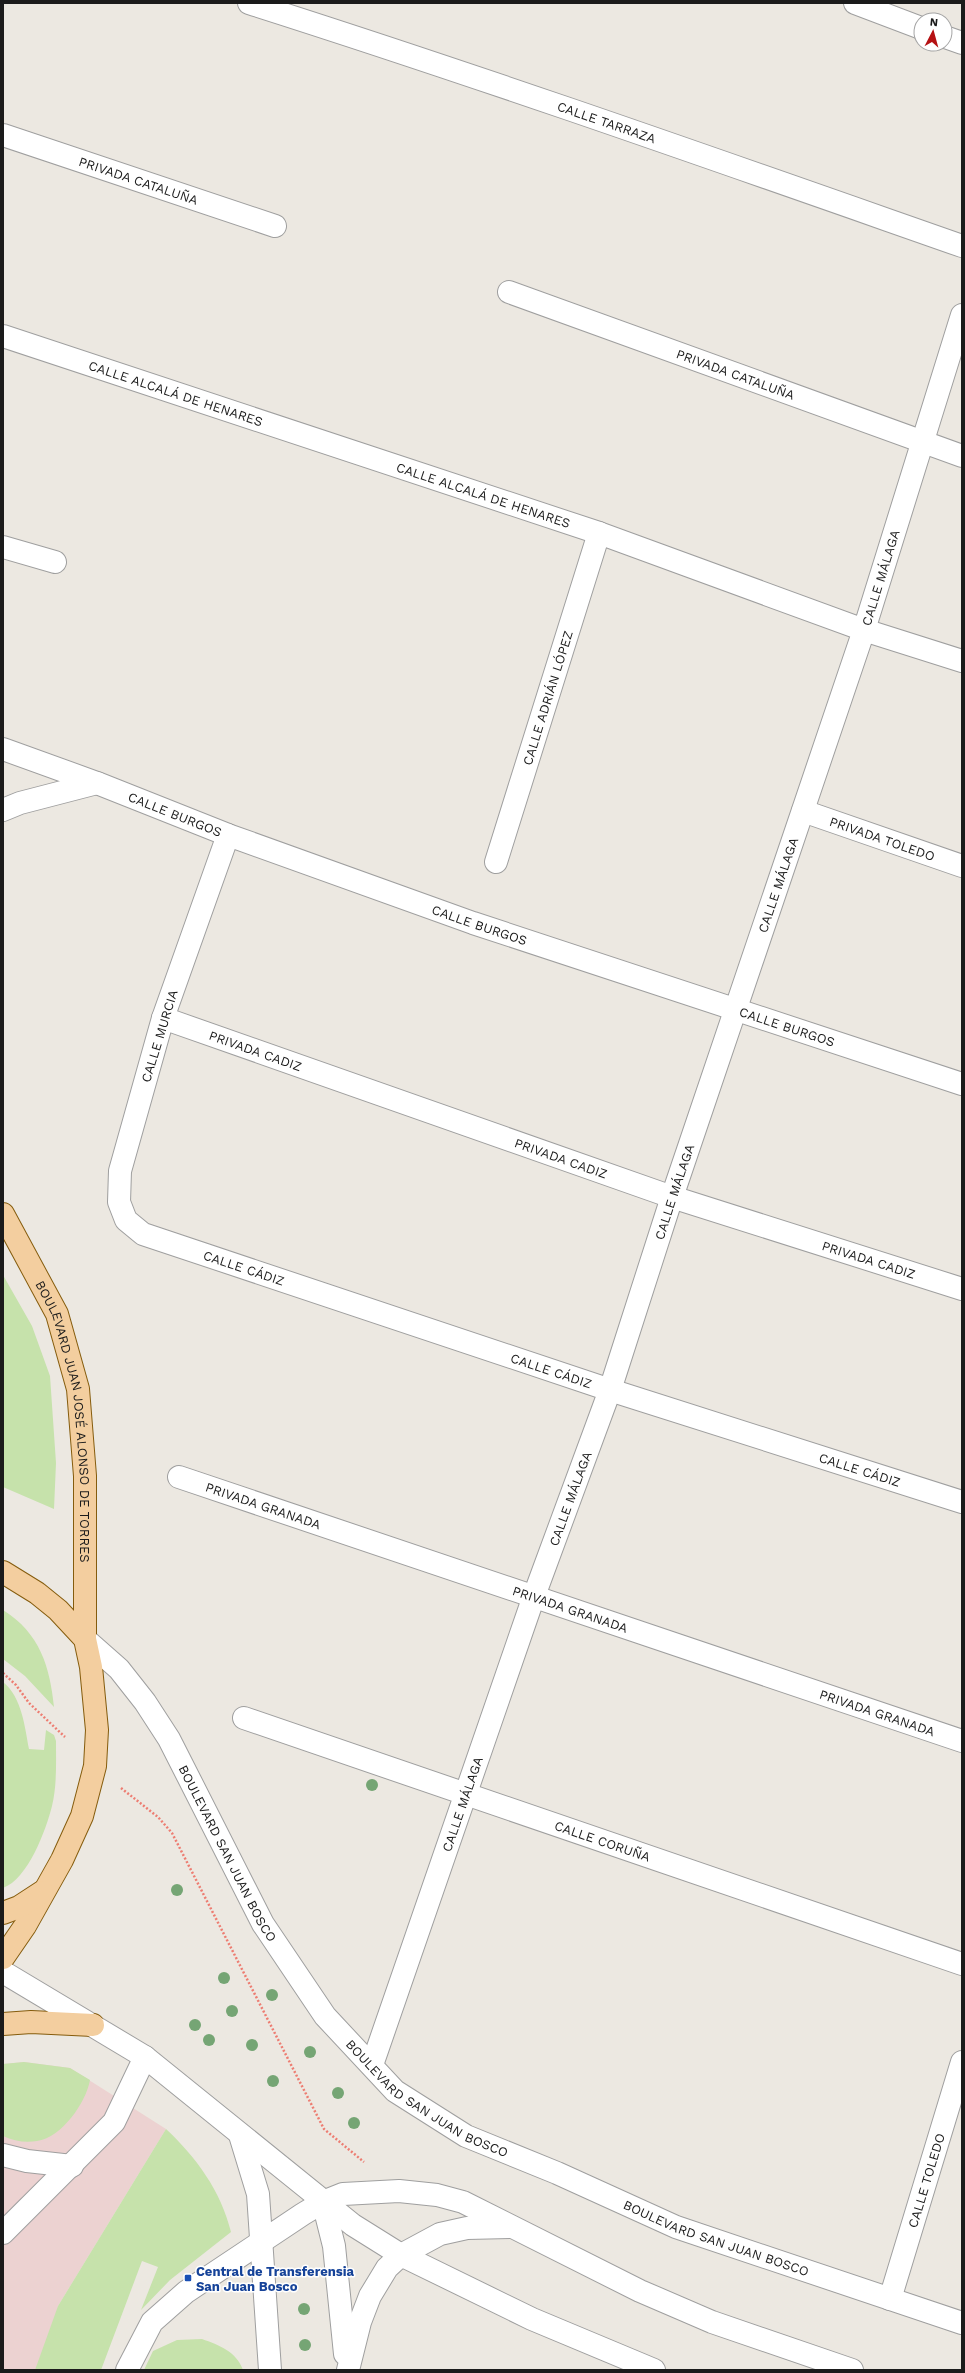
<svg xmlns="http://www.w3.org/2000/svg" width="965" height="2373" font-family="'Work Sans',sans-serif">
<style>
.commercial{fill:#ecd2d1}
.grass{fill:#c6e2ab}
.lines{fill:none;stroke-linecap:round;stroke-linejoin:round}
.minor-casing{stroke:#9f9f9f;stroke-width:24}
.major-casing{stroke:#855c0d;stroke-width:24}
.path{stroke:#ed7d72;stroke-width:2.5;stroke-dasharray:2 2;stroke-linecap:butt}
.minor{stroke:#fff;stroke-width:22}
.major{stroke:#f3ce9f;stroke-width:22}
.tree{fill:#75a574}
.transit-dot{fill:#1a4fb4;stroke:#fff;stroke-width:1.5}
.labels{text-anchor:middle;stroke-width:3;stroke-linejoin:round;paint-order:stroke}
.street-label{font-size:13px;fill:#1b1b1b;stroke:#fff}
.transit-label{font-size:13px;font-weight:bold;fill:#164399;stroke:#fff;text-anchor:start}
</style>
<rect width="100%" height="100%" fill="#ece8e1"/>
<!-- commercial -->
<path class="commercial" d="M24,2062L70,2068L166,2129L58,2306L47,2370H3V2064Z"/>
<!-- grass -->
<path class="grass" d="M3,1275L32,1326L50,1376L56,1463L54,1509L3,1487Z
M3,1610C40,1633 50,1667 54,1707L25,1676L3,1659Z
M3,1682C22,1697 25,1728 29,1749L44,1750L46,1730L54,1735L56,1741C56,1762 57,1786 52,1806C46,1830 28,1879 3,1888Z
M24,2062L70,2068L90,2080C86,2103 61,2138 37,2141C25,2143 14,2141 3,2136V2064Z
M166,2129C196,2157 221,2191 231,2232L170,2280L141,2310L158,2267L142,2261L101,2370H35L58,2306Z
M202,2339C219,2345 237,2352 243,2370H144L153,2351L177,2340Z"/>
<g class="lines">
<!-- minor casing -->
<g class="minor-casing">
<g id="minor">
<path id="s1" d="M249,3C488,79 725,163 962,246"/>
<path d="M855,3L921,28"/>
<path d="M945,37L962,43"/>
<path id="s2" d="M3,135L275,226"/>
<path id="s3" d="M509,292L962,456"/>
<path id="s4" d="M3,336L599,533L864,630L962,661"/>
<path d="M3,547L55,562"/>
<path id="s5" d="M3,749L97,783L228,835L473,923L962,1084"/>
<path d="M3,810L20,803L97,783"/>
<path id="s6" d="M803,811L962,866"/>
<path id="s7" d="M228,835L163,1018L120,1171L119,1202L126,1220L143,1234L610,1390L962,1502"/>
<path id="s8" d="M496,862L599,533"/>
<path id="s9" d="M163,1018L672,1197L962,1289"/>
<path id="s10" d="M179,1477L962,1741"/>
<path id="s11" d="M85,1639L119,1669L145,1702L169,1739L263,1924L325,2016L395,2091L466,2136L557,2173L676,2227L962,2323"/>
<path id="s12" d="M244,1718L962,1964"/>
<path d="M3,1972L145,2057L353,2225L401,2255L532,2319L654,2370"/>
<path id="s13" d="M372,2065L534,1596L610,1390L672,1197L864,630L962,315"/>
<path d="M240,2135L258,2194L270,2370"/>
<path d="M3,2155L27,2161L72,2166"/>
<path d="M323,2202L334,2246L345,2354"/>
<path d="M3,2233L114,2122L145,2057"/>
<path id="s14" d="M890,2299L962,2062"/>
<path d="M127,2370L152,2322L186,2292L303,2214L323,2202L343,2194L399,2191L437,2195L463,2202L640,2291L712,2322L852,2370"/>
<path d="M348,2370L360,2322L370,2296L387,2268L401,2255L440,2234L467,2228L511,2227"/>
</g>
</g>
<!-- major casing -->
<g class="major-casing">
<g id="major">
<path id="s15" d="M3,1214L57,1314L78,1389L85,1476V1639"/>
<path d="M3,1572L37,1593L58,1610L85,1639L91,1667L97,1730L95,1766L82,1816L62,1860L25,1926L3,1958"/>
<path d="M3,1913L19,1907L42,1892"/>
<path d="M3,2024L31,2022L93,2025"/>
</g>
</g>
<!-- path -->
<path class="path" d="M3,1673L16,1685L29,1703L65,1737
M121,1788L158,1817L172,1833L324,2129L364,2162"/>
<!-- minor -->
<use href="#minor" class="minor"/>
<!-- major -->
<use href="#major" class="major"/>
</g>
<!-- trees -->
<g class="tree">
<circle cx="372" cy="1785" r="6"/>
<circle cx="177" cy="1890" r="6"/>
<circle cx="224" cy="1978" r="6"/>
<circle cx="272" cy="1995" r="6"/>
<circle cx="232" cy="2011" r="6"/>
<circle cx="195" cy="2025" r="6"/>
<circle cx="209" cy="2040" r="6"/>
<circle cx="252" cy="2045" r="6"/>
<circle cx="310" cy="2052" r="6"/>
<circle cx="273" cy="2081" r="6"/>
<circle cx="338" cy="2093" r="6"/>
<circle cx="354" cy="2123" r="6"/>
<circle cx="304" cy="2309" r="6"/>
<circle cx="305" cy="2345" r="6"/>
</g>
<!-- markers -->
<rect class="transit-dot" x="184" y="2274" width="8" height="8" rx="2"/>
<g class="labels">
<!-- street labels -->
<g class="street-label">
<text dy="5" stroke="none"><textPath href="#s1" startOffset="377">CALLE TARRAZA</textPath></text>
<text dy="5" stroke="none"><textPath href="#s2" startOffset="143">PRIVADA CATALUÑA</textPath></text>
<text dy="5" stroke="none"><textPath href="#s3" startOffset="241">PRIVADA CATALUÑA</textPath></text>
<text dy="5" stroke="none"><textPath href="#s4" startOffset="182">CALLE ALCALÁ DE HENARES</textPath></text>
<text dy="5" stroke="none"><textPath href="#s4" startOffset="506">CALLE ALCALÁ DE HENARES</textPath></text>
<text dy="5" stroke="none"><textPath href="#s13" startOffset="1572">CALLE MÁLAGA</textPath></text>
<text dy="5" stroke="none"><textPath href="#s8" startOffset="172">CALLE ADRIÁN LÓPEZ</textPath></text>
<text dy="5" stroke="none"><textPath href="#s5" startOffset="184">CALLE BURGOS</textPath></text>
<text dy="5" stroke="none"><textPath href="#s6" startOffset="84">PRIVADA TOLEDO</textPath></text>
<text dy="5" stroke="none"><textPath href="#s13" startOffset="1248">CALLE MÁLAGA</textPath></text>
<text dy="5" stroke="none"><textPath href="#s5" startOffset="508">CALLE BURGOS</textPath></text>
<text dy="5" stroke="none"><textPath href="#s5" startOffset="832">CALLE BURGOS</textPath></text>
<text transform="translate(159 1036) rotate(-73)" y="5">CALLE MURCIA</text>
<text dy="5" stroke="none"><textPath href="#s9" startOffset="98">PRIVADA CADIZ</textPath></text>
<text dy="5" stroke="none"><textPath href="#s9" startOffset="422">PRIVADA CADIZ</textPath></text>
<text dy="5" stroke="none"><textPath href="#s13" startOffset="924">CALLE MÁLAGA</textPath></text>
<text dy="5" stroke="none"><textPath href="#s9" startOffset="746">PRIVADA CADIZ</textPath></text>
<text dy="5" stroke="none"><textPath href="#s7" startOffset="532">CALLE CÁDIZ</textPath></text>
<text dy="5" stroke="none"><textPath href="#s7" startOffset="856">CALLE CÁDIZ</textPath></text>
<text dy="5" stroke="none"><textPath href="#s15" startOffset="221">BOULEVARD JUAN JOSÉ ALONSO DE TORRES</textPath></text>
<text dy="5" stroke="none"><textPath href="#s7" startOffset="1180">CALLE CÁDIZ</textPath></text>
<text dy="5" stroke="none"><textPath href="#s13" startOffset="600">CALLE MÁLAGA</textPath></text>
<text dy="5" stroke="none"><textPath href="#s10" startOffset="89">PRIVADA GRANADA</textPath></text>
<text dy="5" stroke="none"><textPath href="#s10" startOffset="413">PRIVADA GRANADA</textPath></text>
<text dy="5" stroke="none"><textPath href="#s10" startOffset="737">PRIVADA GRANADA</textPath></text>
<text dy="5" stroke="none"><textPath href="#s13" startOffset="276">CALLE MÁLAGA</textPath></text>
<text dy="5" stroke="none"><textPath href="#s12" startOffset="379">CALLE CORUÑA</textPath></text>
<text dy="5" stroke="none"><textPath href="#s11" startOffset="260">BOULEVARD SAN JUAN BOSCO</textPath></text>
<text dy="5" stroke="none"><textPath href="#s11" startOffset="583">BOULEVARD SAN JUAN BOSCO</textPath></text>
<text dy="5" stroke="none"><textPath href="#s14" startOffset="124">CALLE TOLEDO</textPath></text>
<text dy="5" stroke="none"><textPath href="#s11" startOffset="907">BOULEVARD SAN JUAN BOSCO</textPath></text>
</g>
<!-- transit labels -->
<g class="transit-label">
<text x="196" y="2276">Central de Transferensia<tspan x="196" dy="15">San Juan Bosco</tspan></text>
</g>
</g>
<!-- border -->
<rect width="965" height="2373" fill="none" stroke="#1b1b1b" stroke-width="8"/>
<!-- north arrow -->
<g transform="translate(933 32) rotate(6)"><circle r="19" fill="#ffffff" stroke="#a4a4a4"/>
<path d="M0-3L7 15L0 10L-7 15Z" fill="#b51113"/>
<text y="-6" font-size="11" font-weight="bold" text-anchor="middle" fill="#1b1b1b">N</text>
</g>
</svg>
